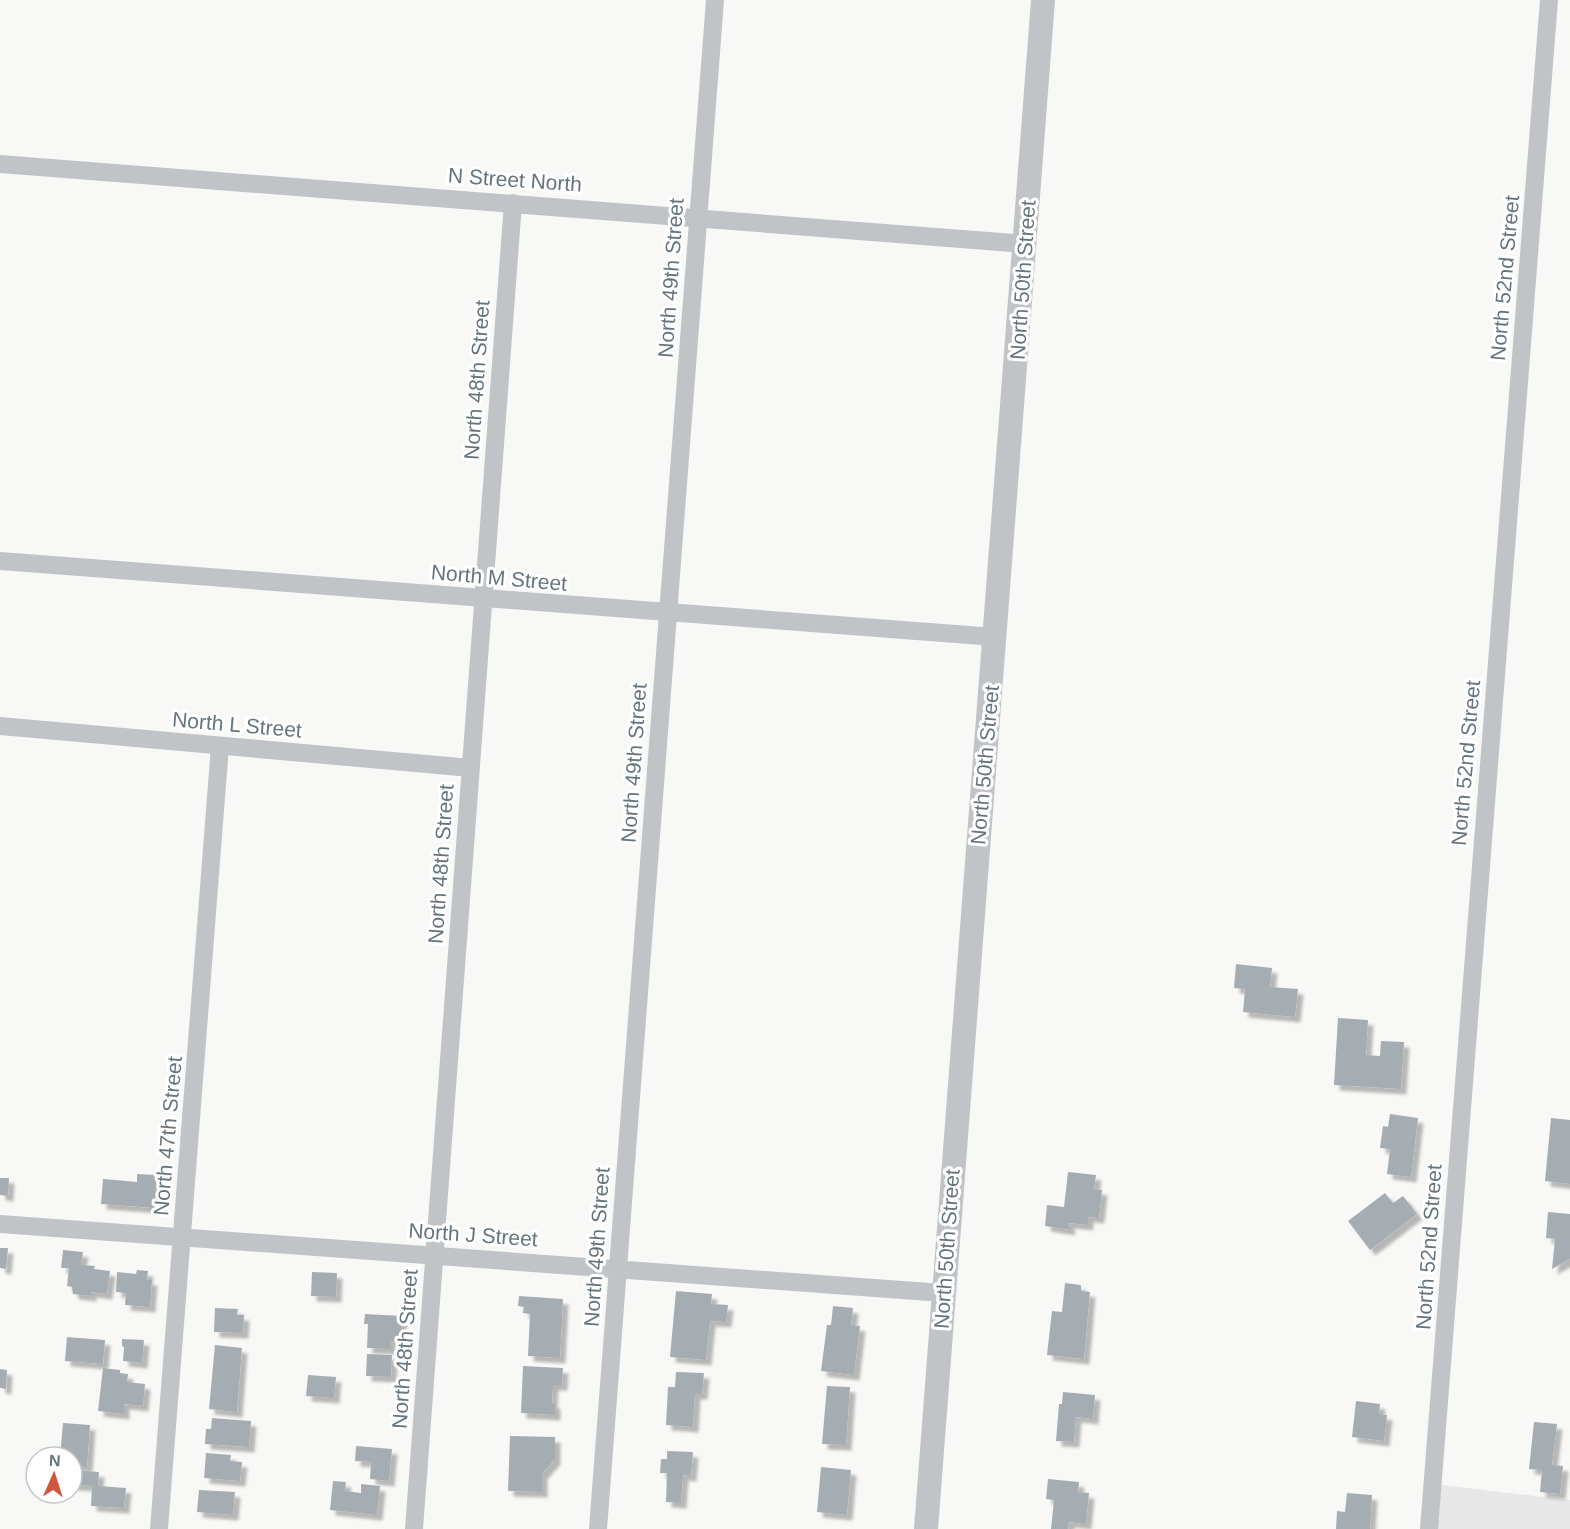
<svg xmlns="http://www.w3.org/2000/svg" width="1570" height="1529" font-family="Helvetica,sans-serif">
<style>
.built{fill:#e6e7e6}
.building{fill:#a6adb2;filter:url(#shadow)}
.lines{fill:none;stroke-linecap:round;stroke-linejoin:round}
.minor{stroke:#c0c4c7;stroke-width:18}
.tertiary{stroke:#c0c4c7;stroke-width:24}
.labels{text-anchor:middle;stroke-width:6;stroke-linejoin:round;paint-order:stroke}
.street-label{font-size:21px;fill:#66757d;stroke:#fff}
</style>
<defs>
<filter id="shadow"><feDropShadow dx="5.5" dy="5.5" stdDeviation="1.5" flood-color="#0004"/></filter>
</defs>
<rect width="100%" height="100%" fill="#f8f8f6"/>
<!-- built -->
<path class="built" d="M1441,1485L1570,1500V1529H1437Z"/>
<!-- building -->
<path class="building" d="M1236,964L1272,968L1270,987L1298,989L1295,1017L1243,1012L1245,989L1234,988Z
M1338,1018L1368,1020L1366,1055L1380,1056L1381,1041L1404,1042L1401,1089L1334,1085Z
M1390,1114L1418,1118L1411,1177L1387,1174L1390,1149L1380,1148L1383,1126L1388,1127Z
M1551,1118L1570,1120V1184L1545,1181Z
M1068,1172L1096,1175L1094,1189L1102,1190L1099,1218L1088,1217V1225L1069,1223L1070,1230L1045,1226L1047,1205L1064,1207Z
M137,1174L157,1175L154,1208L101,1204L103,1179L137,1182Z
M0,1178H9L8,1196L0,1195Z
M1385,1193L1393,1203L1403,1196L1417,1214L1370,1250L1348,1221Z
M1548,1212L1570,1214V1259L1552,1269L1555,1239L1546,1238Z
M0,1248H8L6,1269L0,1268Z
M63,1250L83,1252L81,1265L95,1266L94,1269L110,1271L107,1294L91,1292V1296L73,1294L72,1287L67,1286L69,1268H61Z
M137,1270L148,1271L147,1280H152L150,1307L125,1305L126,1293L116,1292L117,1272L136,1274Z
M312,1272L337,1273L336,1297L311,1296Z
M1065,1283L1081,1285V1291L1090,1292L1084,1359L1047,1355L1052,1311L1062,1312Z
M676,1291L712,1294L711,1304L728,1305L726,1322L710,1321L706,1360L670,1357Z
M519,1296L563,1299L560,1358L528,1356L530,1314L523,1313L524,1307L518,1306Z
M833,1306L853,1308L851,1325L860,1326L854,1375L821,1371L827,1325H831Z
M215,1308L238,1309L237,1315H244L243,1333L214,1332Z
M365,1314L402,1316L400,1340H390V1349L367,1348L368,1324H364Z
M67,1337L105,1340L103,1364L65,1361Z
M122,1339L144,1340L142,1363L123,1361L124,1347L122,1346Z
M215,1345L242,1348L237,1412L209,1409Z
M367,1354L392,1355L391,1377L366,1376Z
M523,1366L563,1368L562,1385H553L552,1402L555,1404V1415L521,1413Z
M103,1368L120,1370V1373L128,1374L127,1382L145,1384L143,1406L124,1404V1414L98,1411Z
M0,1369L7,1370L6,1389L0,1388Z
M676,1372L704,1373L702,1394H695L693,1427L666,1425L668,1387H675Z
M308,1375L336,1377L334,1398L306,1396Z
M827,1386L850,1387L846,1445L822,1444Z
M1063,1392L1095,1395L1093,1419L1076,1417L1074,1442L1056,1441L1059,1404H1062Z
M1356,1401L1380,1404L1379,1414L1387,1415L1384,1441L1352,1437Z
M212,1418L251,1421L249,1447L205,1444L206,1429H211Z
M1534,1422L1557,1424L1552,1465L1563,1466L1560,1494L1540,1492L1542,1470L1529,1469Z
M63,1423L90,1425L87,1467L72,1466V1457H60Z
M510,1436L555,1437V1459L542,1474V1492L508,1491Z
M356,1446L392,1449L389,1481L370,1479L371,1462L355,1461Z
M667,1451L693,1452L691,1476L683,1475L681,1503L666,1502L667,1473H660L661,1459H667Z
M206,1453L231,1455L230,1461L242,1462L240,1481L204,1478Z
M821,1467L851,1470L847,1515L817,1512Z
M72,1470L99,1472L98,1486L126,1488L124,1508L91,1506L92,1486L72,1485Z
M1048,1479L1079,1482L1078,1492L1089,1493L1086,1524L1069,1522L1068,1529H1051L1054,1500L1046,1499Z
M333,1481L346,1482L345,1491L361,1493V1484L380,1486L377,1515L330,1510Z
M199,1490L235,1492L233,1515L197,1512Z
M1347,1493L1372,1495L1370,1529H1336L1337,1511L1345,1512Z"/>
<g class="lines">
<!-- minor -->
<path class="minor" d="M0,164L1026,244
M0,561L995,637
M0,726L471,768
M0,1224L943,1293
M159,1529C181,1268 202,1007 220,746
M414,1529L513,203
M598,1529L715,0
M1429,1529L1549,0"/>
<!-- tertiary -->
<path class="tertiary" d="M926,1529L1043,0"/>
</g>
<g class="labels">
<!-- street labels -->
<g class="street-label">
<text transform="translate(515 180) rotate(4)" y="7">N Street North</text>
<text transform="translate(671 278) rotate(-86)" y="7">North 49th Street</text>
<text transform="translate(1505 278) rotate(-85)" y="7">North 52nd Street</text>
<text transform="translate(1023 280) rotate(-86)" y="7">North 50th Street</text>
<text transform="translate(477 380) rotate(-86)" y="7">North 48th Street</text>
<text transform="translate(499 578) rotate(5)" y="7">North M Street</text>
<text transform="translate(237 725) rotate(5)" y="7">North L Street</text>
<text transform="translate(634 763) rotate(-86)" y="7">North 49th Street</text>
<text transform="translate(1466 763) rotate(-85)" y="7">North 52nd Street</text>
<text transform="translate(985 765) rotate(-85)" y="7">North 50th Street</text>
<text transform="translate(441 864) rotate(-86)" y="7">North 48th Street</text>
<text transform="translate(168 1136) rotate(-85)" y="7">North 47th Street</text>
<text transform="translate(473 1235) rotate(4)" y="7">North J Street</text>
<text transform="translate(597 1247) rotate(-86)" y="7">North 49th Street</text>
<text transform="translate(1429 1247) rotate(-86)" y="7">North 52nd Street</text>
<text transform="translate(947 1249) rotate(-86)" y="7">North 50th Street</text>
<text transform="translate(405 1349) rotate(-86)" y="7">North 48th Street</text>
</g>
</g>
<!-- north arrow -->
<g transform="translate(54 1475) rotate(3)"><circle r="28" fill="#ffffff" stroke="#c2c8cb" stroke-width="1.5"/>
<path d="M0-4.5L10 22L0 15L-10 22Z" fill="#d0573e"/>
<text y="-9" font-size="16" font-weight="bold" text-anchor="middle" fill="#66757d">N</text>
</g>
</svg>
